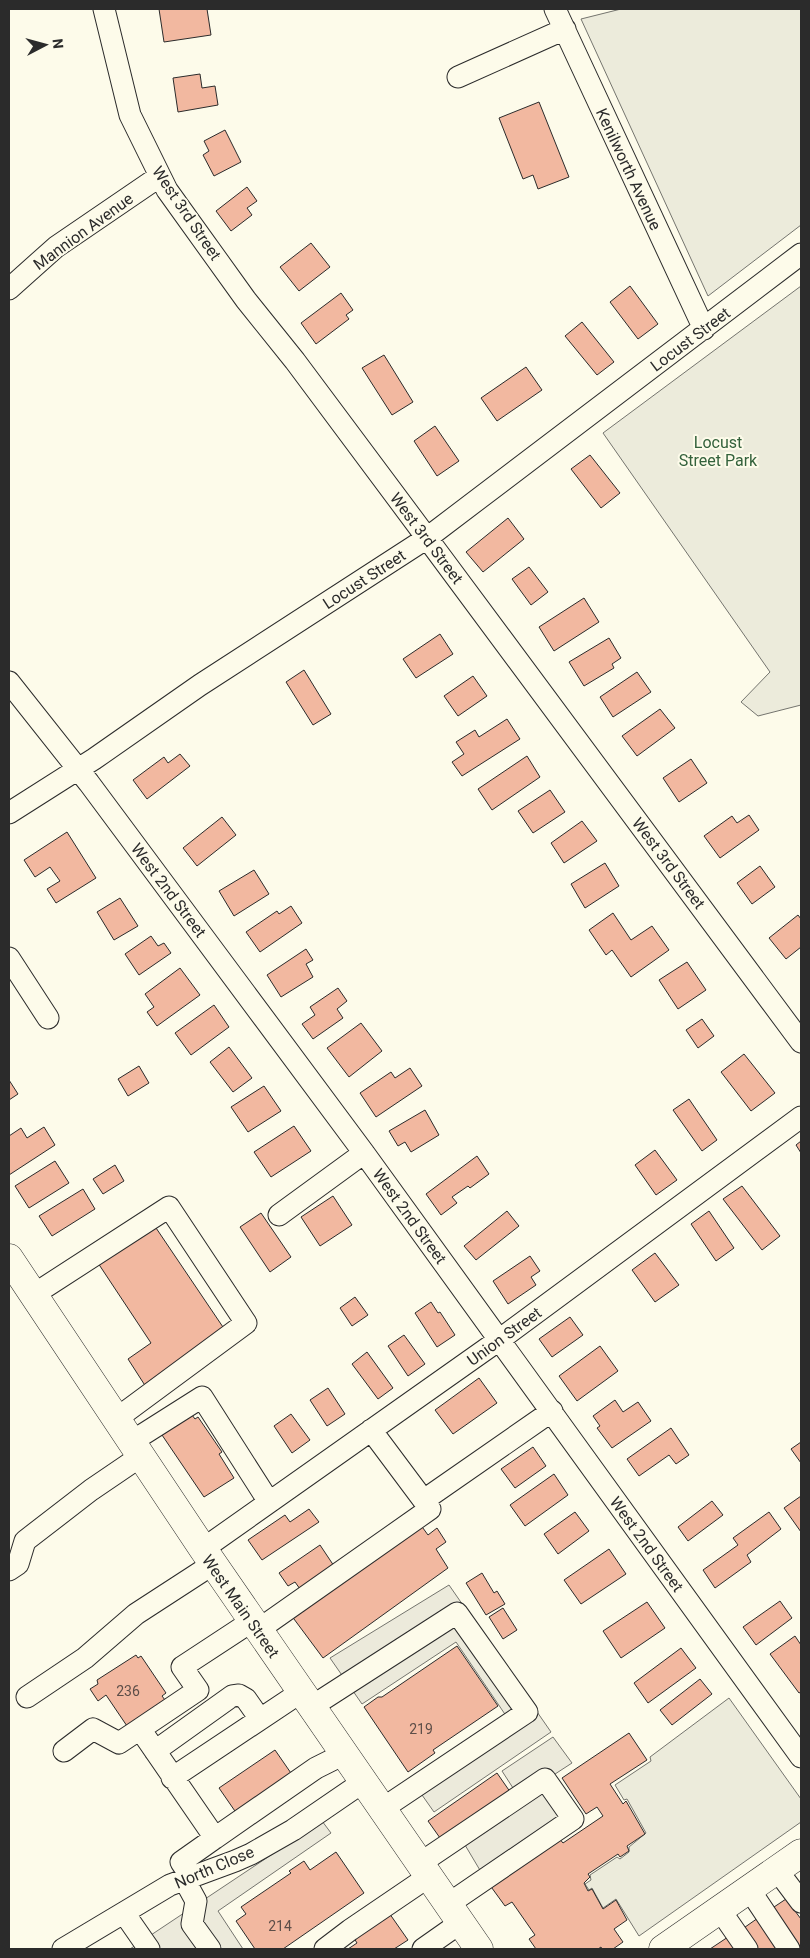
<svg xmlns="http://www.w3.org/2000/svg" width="810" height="1958" font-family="Roboto,sans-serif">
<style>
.green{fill:#ecebdb;stroke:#74746e}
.parking{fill:#eceadb;stroke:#74746e}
.building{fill:#f2b8a0;stroke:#2b2b2b}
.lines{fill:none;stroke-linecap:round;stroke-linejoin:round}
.minor-casing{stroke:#2b2b2b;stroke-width:23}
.major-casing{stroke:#2b2b2b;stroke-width:29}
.minor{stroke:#fdfbea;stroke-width:21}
.major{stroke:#fdfbea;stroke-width:28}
.labels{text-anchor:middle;stroke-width:4;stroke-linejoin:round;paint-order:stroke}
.number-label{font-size:14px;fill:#5d4e48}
.street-label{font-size:16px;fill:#2b2b2b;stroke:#fdfbea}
.park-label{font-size:16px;fill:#34623c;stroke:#fdfbea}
</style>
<rect width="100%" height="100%" fill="#fdfbea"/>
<!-- green -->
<path class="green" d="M621,9H801V225L708,296L581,19Z
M801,286V705L758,716L741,702L770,672L603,433Z
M729,1698L801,1799V1822L639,1936L616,1899L603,1908L592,1888L589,1890L585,1884L591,1880L590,1875L617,1857L620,1859L629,1852V1847L646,1833L627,1799L624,1800L615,1785L651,1761L650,1757Z"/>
<!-- parking -->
<path class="parking" d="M449,1585L551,1732L434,1812L422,1795L515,1729L456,1642L362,1704L330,1658Z
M553,1737L572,1763L552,1776L579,1819L487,1882L465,1845L524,1805L502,1771Z
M322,1821L331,1833L218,1911L243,1949H130Z"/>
<!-- building -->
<path class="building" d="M159,9H207L211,35L164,42Z
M200,74L202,88L215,86L218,105L178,112L173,78Z
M539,102L569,177L538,189L533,175L523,179L499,118Z
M225,130L241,162L214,176L203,155L209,151L204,141Z
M247,187L257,201L247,208L252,215L231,231L216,211Z
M311,243L330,267L299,291L280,267Z
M630,286L658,324L638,339L610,302Z
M341,293L353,310L346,315L349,319L316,344L301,323Z
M582,322L614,362L597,375L565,336Z
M384,355L413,402L392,415L362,368Z
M526,367L542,390L497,421L481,398Z
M435,426L459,461L437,476L414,441Z
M590,455L620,493L601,508L571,469Z
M508,518L524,539L483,572L466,552Z
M529,567L548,592L531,605L512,579Z
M584,598L599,622L554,651L539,627Z
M440,634L453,654L416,678L403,659Z
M609,638L621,658L612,664L614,668L584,686L569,662Z
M304,670L331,714L313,725L286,682Z
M637,672L651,692L613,717L600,697Z
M473,676L487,696L458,716L444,696Z
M660,709L675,728L637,756L622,736Z
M507,719L520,739L462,776L452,762L464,754L456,742L475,730L479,737Z
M180,754L190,766L147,799L133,780L164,757L168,763Z
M527,756L540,777L492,810L478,789Z
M691,759L707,783L679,802L663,778Z
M550,790L565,812L533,833L518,811Z
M749,815L759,830L720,858L704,836L732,816L737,823Z
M222,817L236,835L197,866L183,848Z
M582,821L597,841L564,863L551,843Z
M67,832L96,878L56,903L47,889L60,881L50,867L35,877L24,860Z
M605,863L619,886L585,908L571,884Z
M760,866L775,887L752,904L737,883Z
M254,870L269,894L234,916L219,891Z
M120,898L138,926L114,940L97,912Z
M291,906L302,923L260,952L246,932L277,911L279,914Z
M613,913L631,940L652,926L669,950L631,977L612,950L606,955L589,930Z
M798,915L801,919V947L786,959L769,938Z
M151,936L158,946L164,943L171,953L139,975L125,954Z
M306,949L313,960L306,964L313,977L281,997L267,975Z
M687,962L706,990L678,1009L659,980Z
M180,968L200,995L157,1026L147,1012L154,1007L145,994Z
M338,988L347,1001L337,1009L343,1018L313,1039L302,1024L315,1015L310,1007Z
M214,1005L229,1027L191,1055L175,1033Z
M702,1019L714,1036L698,1048L686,1030Z
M361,1023L382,1051L349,1077L327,1048Z
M229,1047L252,1078L233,1092L210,1062Z
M744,1054L775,1093L751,1111L721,1072Z
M139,1066L149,1083L128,1096L118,1079Z
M410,1068L422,1086L376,1117L360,1093L391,1072L395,1078Z
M9,1080L18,1094L9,1100Z
M264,1086L281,1111L248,1132L231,1107Z
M689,1099L717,1140L702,1151L673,1110Z
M425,1110L439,1135L411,1152L405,1142L398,1146L389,1131Z
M294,1126L311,1151L271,1177L254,1152Z
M44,1127L55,1145L9,1175V1136L21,1128L27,1138Z
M801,1141V1153L796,1145Z
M655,1150L677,1180L656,1195L635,1165Z
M477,1156L489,1174L470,1188L468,1186L452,1197L457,1203L441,1215L426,1194Z
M55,1161L69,1183L29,1208L15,1186Z
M115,1165L124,1181L103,1194L93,1179Z
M742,1186L780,1236L762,1250L723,1199Z
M83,1189L95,1209L52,1236L39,1216Z
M333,1196L352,1225L320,1246L301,1217Z
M507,1211L519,1226L476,1260L464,1246Z
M709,1211L734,1248L716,1261L691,1224Z
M261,1213L291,1257L270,1272L240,1227Z
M152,1222L227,1333L146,1387L128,1359L151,1343L96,1260Z
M655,1253L679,1285L655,1302L632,1270Z
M530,1256L540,1271L531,1277L536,1285L508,1304L493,1281Z
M355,1297L368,1315L352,1326L340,1308Z
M431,1302L438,1313L440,1312L455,1335L437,1347L415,1313Z
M570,1317L583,1335L552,1357L539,1339Z
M404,1335L425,1364L408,1376L388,1346Z
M600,1346L618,1371L577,1401L559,1376Z
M367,1352L393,1388L378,1399L352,1364Z
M479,1378L497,1403L453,1434L435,1410Z
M328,1388L345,1414L327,1426L310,1400Z
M615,1400L623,1412L638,1402L651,1421L612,1448L597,1428L600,1426L593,1416Z
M291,1414L310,1440L292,1453L274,1426Z
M192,1415L195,1419L198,1417L222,1452L219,1454L234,1478L204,1497L162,1435Z
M671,1428L689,1455L676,1464L669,1455L639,1476L627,1459Z
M801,1442V1463L791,1449Z
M533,1447L546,1466L515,1488L501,1469Z
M554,1474L568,1495L525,1526L510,1505Z
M801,1496V1532L784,1508Z
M712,1501L723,1515L688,1541L678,1527Z
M309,1509L319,1522L262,1560L248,1540L285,1515L290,1522Z
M575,1512L589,1531L558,1554L544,1534Z
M769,1512L781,1529L747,1555L751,1562L715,1588L703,1570L738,1545L733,1538Z
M420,1524L428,1535L437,1528L446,1542L436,1549L448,1568L323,1658L291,1615Z
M320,1545L334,1566L300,1589L295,1582L288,1586L279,1573Z
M609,1549L626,1574L581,1604L564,1580Z
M482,1573L494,1593L497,1591L505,1604L486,1615L466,1583Z
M780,1601L792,1618L756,1645L743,1627Z
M647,1602L665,1628L621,1658L603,1631Z
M503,1608L517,1630L503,1639L489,1617Z
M795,1636L801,1645V1692L799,1693L770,1654Z
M457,1646L498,1706L433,1750L435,1753L408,1772L364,1707L378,1697H382Z
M681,1648L696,1668L648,1703L634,1683Z
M136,1655L138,1658L141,1656L166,1693L162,1696L165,1700L127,1726L106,1695L98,1701L90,1689L98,1684L97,1680Z
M700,1679L712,1694L672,1725L660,1710Z
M629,1733L647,1760L610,1784L623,1804L626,1801L645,1834L627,1846L629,1851L620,1857L618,1854L588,1874L590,1877L584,1883L588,1891L592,1889L603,1909L616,1900L627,1920L614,1929L623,1942L613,1949H602L601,1947L598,1949H536L529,1939L535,1935L512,1902L505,1906L489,1884L558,1837L563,1843L603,1816L597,1807L586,1814L562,1778Z
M275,1750L293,1776L237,1814L219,1788Z
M497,1773L513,1796L445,1845L428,1821Z
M336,1852L364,1893L283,1949H255L236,1921L246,1914L241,1907L291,1873L289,1871L304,1861L310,1870Z
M786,1899L801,1919V1948L797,1942L793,1944L771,1909Z
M387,1910L408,1940L394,1949H348L357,1943L352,1935Z
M758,1918L780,1949H754L738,1932Z
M728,1937L737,1949H710Z"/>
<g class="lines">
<!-- minor casing -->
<g class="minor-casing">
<path id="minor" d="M104,9L130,115L167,190L246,300L295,361L427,538L801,1042
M555,9L704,329
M458,77L565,29
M9,289L56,247L160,176
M9,682L89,783L364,1153L801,1757
M9,813L94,759L200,685L427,538L801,254
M9,958L48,1018
M279,1215L364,1153
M33,1295L169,1207L246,1323L116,1419
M131,1442L202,1397L269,1502
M424,1500L552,1411
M203,1549L499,1340L801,1117
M9,1570L18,1564L25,1541L91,1490L141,1456
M258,1630L430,1509L371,1430
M27,1697L85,1658L136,1614L213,1564
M311,1707L457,1613L527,1712L382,1809
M64,1751L93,1729L119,1743L140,1729
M155,1751L232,1696L239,1695L246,1699L260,1719
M172,1778L301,1692
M215,1838L316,1768L344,1754
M419,1864L545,1779L573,1819L447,1905
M777,1870L801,1902
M191,1877L181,1862L215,1838L140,1729L198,1690L182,1667L252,1621
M184,1879L196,1901L192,1924L210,1949
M749,1889L789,1949
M720,1910L747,1949
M124,1913L149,1949
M63,1949L170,1885L235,1861L251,1854L293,1830L363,1782
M325,1949L350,1930L428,1877
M423,1949L460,1923"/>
</g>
<!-- major casing -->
<g class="major-casing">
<path id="major" d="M9,1258L203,1549L479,1949
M663,1949L801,1853"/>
</g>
<!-- minor -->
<use href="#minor" class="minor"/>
<!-- major -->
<use href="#major" class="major"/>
</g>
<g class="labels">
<!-- number labels -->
<g class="number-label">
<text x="128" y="1696">236</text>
<text x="421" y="1734">219</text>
<text x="280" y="1931">214</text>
</g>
<!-- street labels -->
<g class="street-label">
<text transform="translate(629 169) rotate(65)" y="6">Kenilworth Avenue</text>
<text transform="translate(187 213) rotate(56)" y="6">West 3rd Street</text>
<text transform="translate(83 231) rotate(-36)" y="6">Mannion Avenue</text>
<text transform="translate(690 339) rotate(-37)" y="6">Locust Street</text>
<text transform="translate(427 538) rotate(53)" y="6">West 3rd Street</text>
<text transform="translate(364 579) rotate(-33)" y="6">Locust Street</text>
<text transform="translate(669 863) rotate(53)" y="6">West 3rd Street</text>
<text transform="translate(169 890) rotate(53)" y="6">West 2nd Street</text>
<text transform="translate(410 1216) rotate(54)" y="6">West 2nd Street</text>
<text transform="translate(504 1336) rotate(-36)" y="6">Union Street</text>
<text transform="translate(647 1544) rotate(54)" y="6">West 2nd Street</text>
<text transform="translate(241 1606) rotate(55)" y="6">West Main Street</text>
<text transform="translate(214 1867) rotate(-23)" y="6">North Close</text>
</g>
<!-- park labels -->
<g class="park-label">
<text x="718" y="448">Locust<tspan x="718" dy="18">Street Park</tspan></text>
</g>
</g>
<!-- border -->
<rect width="810" height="1958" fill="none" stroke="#2b2b2b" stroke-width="20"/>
<!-- north arrow -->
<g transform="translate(45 45) rotate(84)" stroke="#fdfbea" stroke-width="4" paint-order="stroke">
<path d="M0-4L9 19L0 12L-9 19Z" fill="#2b2b2b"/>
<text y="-8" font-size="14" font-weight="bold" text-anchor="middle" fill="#2b2b2b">N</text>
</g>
</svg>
